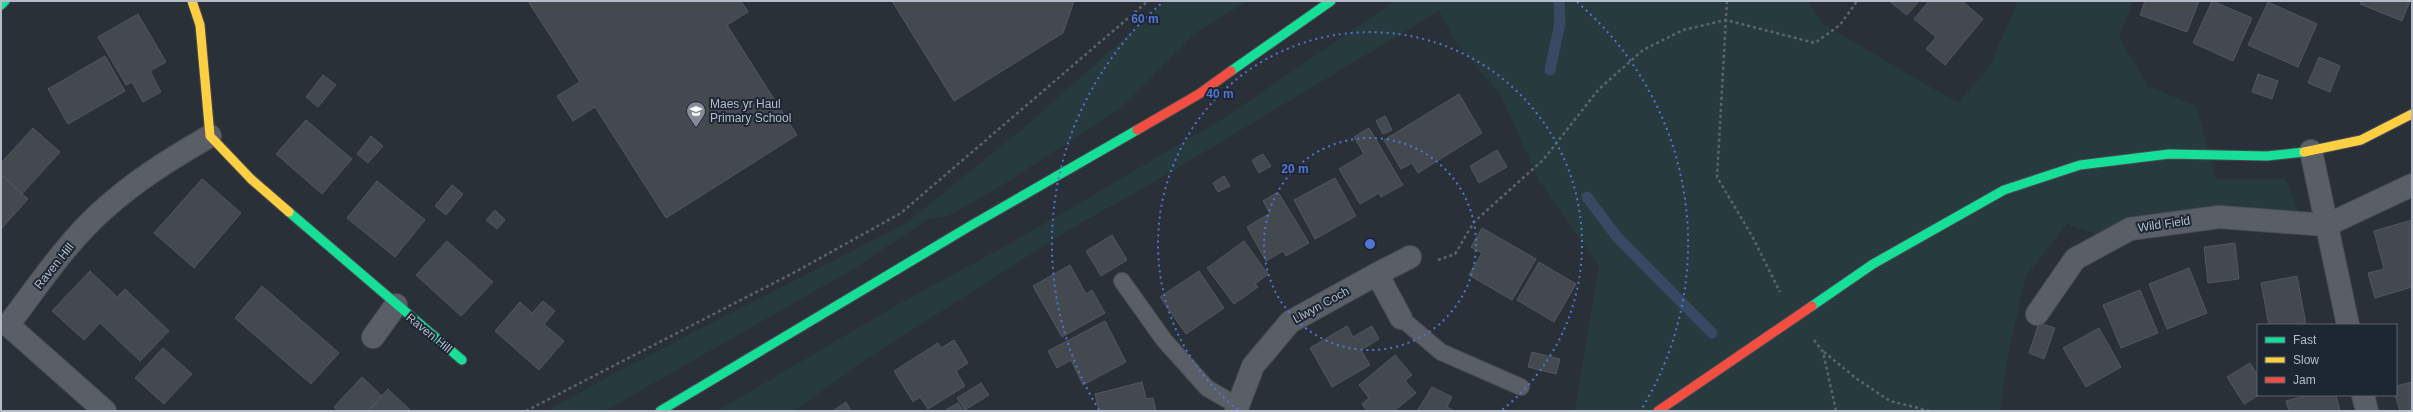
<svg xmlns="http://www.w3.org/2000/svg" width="2413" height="412" font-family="Arial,sans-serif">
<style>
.green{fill:#273a3e}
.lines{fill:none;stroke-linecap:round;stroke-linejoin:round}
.stream{stroke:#384963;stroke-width:11}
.building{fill:#444950;stroke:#52575f}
.lane-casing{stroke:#484c53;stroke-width:18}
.street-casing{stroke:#484c53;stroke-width:24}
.fast-casing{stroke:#484c53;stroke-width:11}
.slow-casing{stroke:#484c53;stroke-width:11}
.jam-casing{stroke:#484c53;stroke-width:11}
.path{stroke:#5d636a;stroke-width:2.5;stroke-dasharray:3 3;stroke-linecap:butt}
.lane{stroke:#5a5e66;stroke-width:16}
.street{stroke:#5a5e66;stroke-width:22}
.fast{stroke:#16e098;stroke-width:9}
.slow{stroke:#ffcf43;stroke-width:9}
.jam{stroke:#f24e42;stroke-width:9}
.ring{fill:none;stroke:#5274d3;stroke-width:2;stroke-dasharray:2 4}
.labels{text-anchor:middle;stroke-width:4;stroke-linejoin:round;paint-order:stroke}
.poi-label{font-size:12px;fill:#b4bcc9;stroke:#1d2633;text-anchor:start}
.street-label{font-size:12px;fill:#b4bcc9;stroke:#1d2633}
.centre{fill:#5274d3;stroke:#1d2633;stroke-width:2}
.ring-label{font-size:12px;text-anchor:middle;font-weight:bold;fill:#5274d3;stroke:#1d2633;stroke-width:4;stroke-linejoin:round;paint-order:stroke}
</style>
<rect width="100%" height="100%" fill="#2a3038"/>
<!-- green -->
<path class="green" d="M1166,1H1248L1195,33L1122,107L1001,186L948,216L928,219L855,268L605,411H547L613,374L906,223L1025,127Z
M1395,1H1808L1823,24L1958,103L1989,68L2018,1H2133L2119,37L2148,86L2196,106L2216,179H2285L2299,211L2239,210L2168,212L2095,234L2067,224L2026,276L2008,354L2000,411H1572L1575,408L1599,266L1538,179L1502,97L1455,41L1439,11L1166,175L1067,231L856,366L795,411H717L895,306L1013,242L1224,118Z"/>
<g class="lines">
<!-- stream -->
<path class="stream" d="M1550,70L1560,23L1559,1
M1587,197L1617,237L1712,333"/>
</g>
<!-- building -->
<path class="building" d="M528,1H741L748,12L727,25L797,135L666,218L595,107L573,121L557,96L580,82Z
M892,1H1074L1063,33L954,101Z
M1889,1H1919L1907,15Z
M1929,1H1962L1983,19L1945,65L1926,49L1936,37L1914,19Z
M2145,1H2199L2187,32L2140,15Z
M2212,1L2252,18L2233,61L2193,43Z
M2361,1H2410L2402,21L2360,4Z
M2268,2L2317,24L2298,67L2248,45Z
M138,14L166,62L150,71L161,92L143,102L132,82L126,85L98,37Z
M105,56L125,91L68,124L48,89Z
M2319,57L2340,66L2330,92L2308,83Z
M2258,74L2278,81L2272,99L2252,92Z
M323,75L336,85L318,107L306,97Z
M1459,94L1482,133L1418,173L1412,163L1401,169L1384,140Z
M1385,116L1392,130L1383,134L1376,121Z
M306,120L352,159L322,194L276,154Z
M33,128L60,152L22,194L1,174V163Z
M1369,128L1403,185L1381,197L1379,193L1360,204L1339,169L1364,154L1354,137Z
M371,136L383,146L368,163L357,154Z
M1497,150L1507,167L1479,183L1470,166Z
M1263,154L1271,166L1259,173L1252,160Z
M1,174L28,199L1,229Z
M1224,176L1230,186L1218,192L1213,183Z
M1335,178L1356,216L1315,239L1294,200Z
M202,179L241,213L194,268L154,233Z
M377,181L425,220L395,257L347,218Z
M452,185L463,194L446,215L435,206Z
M1278,192L1309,243L1286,256L1283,251L1266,261L1247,227L1270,213L1263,201Z
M495,210L505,220L497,229L486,220Z
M2412,220V287L2375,298L2368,273L2384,269L2374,231Z
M1482,228L1536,259L1512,300L1469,275L1482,253L1471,247Z
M1112,235L1127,260L1101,276L1086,251Z
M447,241L493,282L461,316L416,275Z
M1244,241L1268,274L1255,284L1258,287L1234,304L1207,268Z
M2235,243L2239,279L2208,283L2204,247Z
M1539,262L1576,284L1554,322L1517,300Z
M1070,265L1086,294L1092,290L1105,313L1062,337L1033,286Z
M2189,268L2207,313L2167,329L2149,284Z
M90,271L117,297L125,289L169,331L140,361L100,323L84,340L52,311Z
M1199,271L1224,308L1186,334L1160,297Z
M2297,276L2306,324L2269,325L2261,283Z
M262,286L339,353L311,384L235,318Z
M2140,290L2158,333L2121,348L2103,305Z
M543,301L555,311L544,324L564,341L539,370L495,331L520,302L532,313Z
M1105,321L1126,362L1083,385L1071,360L1057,368L1048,351Z
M2039,323L2055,328L2044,359L2029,353Z
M1347,326L1353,337L1372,326L1379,339L1361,350L1370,365L1332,387L1310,348Z
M2099,328L2121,367L2086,387L2063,348Z
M954,340L968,363L956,371L965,386L928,409L920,397L913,402L894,371L938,343L941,348Z
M163,348L192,374L164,404L135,378Z
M1532,352L1560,359L1556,374L1528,367Z
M1395,355L1412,375L1405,381L1416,393L1394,411H1367L1362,404L1369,398L1359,385Z
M2250,363L2258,376L2259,395L2244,404L2227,377Z
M362,377L382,396L368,411H338L334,407Z
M1142,382L1146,399L1153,398L1156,411H1099L1095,394Z
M2412,382V411H2400L2395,395L2396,386Z
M981,383L989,395L965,410L957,398Z
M1432,387L1452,397L1447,407L1454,411H1417Z
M388,389L411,411H368Z
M2309,395H2336L2340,411H2289L2286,401Z
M846,402L851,411H833Z
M958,403L963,411H944Z"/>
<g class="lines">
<!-- lane casing -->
<g class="lane-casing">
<path id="lane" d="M1122,281L1164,340L1207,388L1238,406
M1401,318L1441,352L1521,387"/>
</g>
<!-- street casing -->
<g class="street-casing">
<path id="street" d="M2311,151L2348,325
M1377,274L1410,257
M2037,314L2075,259L2130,229L2219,217L2327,225L2412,185
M373,337L396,305
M2363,395L2367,411
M105,411L8,325C38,286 66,243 103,210C136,180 172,158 210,136
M1236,411L1253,366L1290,322L1377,274L1401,318"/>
</g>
<!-- fast casing -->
<g class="fast-casing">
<path id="fast" d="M1,5L5,1
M1231,71L1331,1
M289,212L462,360
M1812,306L1873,264L2004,190L2080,165L2169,154L2267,156L2304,152
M660,411L970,226L1137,130"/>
</g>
<!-- slow casing -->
<g class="slow-casing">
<path id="slow" d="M192,1L200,25L210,136L251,179L289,212
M2304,152L2361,140L2412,114"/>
</g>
<!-- jam casing -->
<g class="jam-casing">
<path id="jam" d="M1137,130L1199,94L1231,71
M1658,411L1812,306"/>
</g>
<!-- path -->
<path class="path" d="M1727,1L1717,177L1752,236L1780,292
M1438,260L1455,254L1474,222L1543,160L1599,89L1643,50L1683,30L1726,20L1815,43L1840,25L1857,1
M1814,340L1823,352L1836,411
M1824,352L1857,379L1890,401L1930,411
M526,411L797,271L901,213L1148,1"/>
<!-- lane -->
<use href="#lane" class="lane"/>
<!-- street -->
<use href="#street" class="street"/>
<!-- fast -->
<use href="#fast" class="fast"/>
<!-- slow -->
<use href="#slow" class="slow"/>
<!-- jam -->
<use href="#jam" class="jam"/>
</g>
<!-- distance rings -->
<g class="ring">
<circle cx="1370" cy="244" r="106"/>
<path d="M1238 410A212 212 0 1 1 1502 410"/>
<path d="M1099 410A318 318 0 0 1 1163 2M1577 2A318 318 0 0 1 1641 410"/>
</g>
<!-- icons -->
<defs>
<g id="school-pin" transform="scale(1)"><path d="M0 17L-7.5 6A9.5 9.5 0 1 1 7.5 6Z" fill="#848b96" stroke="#1d2633"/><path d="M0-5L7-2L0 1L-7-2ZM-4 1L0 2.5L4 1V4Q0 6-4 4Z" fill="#fff"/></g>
</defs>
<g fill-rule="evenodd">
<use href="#school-pin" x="696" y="111"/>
</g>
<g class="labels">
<!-- poi labels -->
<g class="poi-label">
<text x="710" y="108">Maes yr Haul<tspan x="710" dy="14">Primary School</tspan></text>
</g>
<!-- street labels -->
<g class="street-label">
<text transform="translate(2164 224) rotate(-8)" y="4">Wild Field</text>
<text transform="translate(54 266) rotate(-51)" y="4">Raven Hill</text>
<text transform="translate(1321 305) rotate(-29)" y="4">Llwyn Coch</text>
<text transform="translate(429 333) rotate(39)" y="4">Raven Hill</text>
</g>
</g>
<circle cx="1370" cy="244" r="6" class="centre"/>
<g class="ring-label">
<text x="1145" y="23">60 m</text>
<text x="1220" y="98">40 m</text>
<text x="1295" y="173">20 m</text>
</g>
<!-- border -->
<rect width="2413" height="412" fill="none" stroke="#b4bcc9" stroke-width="4"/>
<!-- legend -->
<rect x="2257" y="324" width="140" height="72" fill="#1d2633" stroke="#59626f"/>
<rect x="2265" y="337" width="20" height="6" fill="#16e098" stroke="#59626f"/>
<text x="2293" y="344" font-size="12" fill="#b4bcc9">Fast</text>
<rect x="2265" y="357" width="20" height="6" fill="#ffcf43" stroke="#59626f"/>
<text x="2293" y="364" font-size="12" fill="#b4bcc9">Slow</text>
<rect x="2265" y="377" width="20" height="6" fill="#f24e42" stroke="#59626f"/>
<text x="2293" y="384" font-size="12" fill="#b4bcc9">Jam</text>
</svg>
